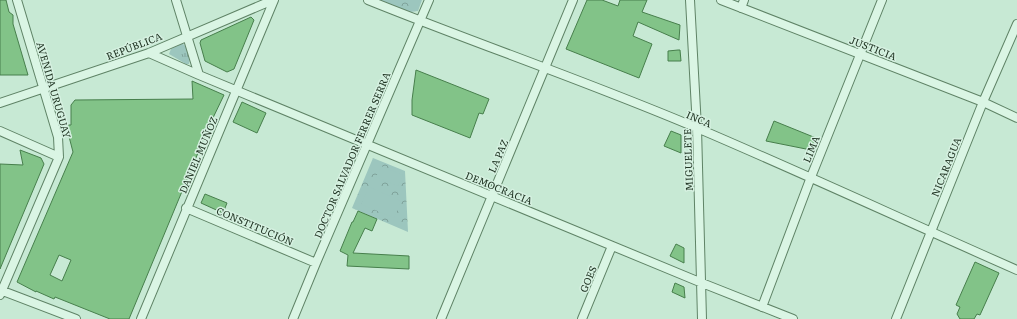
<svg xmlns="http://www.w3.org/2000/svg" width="1017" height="319" font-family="Literata,serif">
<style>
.grass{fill:url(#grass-tufts)}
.park{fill:url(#park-crowns)}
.pitch{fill:#9cc6be}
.building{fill:#82c388;stroke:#477f4c;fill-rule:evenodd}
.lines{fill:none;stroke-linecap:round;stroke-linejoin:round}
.minor-casing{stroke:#5f8366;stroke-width:10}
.minor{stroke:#daf5e4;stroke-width:8}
.labels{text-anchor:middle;stroke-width:3;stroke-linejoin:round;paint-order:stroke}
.street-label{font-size:10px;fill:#213524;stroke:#d6f1e1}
</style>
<defs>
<pattern id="grass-tufts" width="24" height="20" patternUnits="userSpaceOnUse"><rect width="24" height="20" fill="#9cc6be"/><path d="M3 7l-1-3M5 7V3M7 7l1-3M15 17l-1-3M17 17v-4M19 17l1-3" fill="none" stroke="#7fa29a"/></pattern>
<pattern id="park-crowns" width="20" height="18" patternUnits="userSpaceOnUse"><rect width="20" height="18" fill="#9cc6be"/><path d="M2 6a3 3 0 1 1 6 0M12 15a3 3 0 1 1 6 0" fill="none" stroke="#7fa29a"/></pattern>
</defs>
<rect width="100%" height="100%" fill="#c7e9d4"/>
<!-- grass -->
<path class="grass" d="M181,44H183C188,47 191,58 189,64H186L169,54L171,49Z"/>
<!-- park -->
<path class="park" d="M380,0H422L418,11L410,12Z
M373,158L405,171L408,232L352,208Z"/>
<!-- pitch -->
<path class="pitch" d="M381,166L403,175L398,186L376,177Z
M369,187L401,201L394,218L361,204Z"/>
<!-- building -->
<path class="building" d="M0,0H6L9,12L13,15V24L28,75H0Z
M587,0H602L618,6L620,0H647L642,12L680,25L679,40L638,22L633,36L652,44L639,78L566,49Z
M251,17L254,20L234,69L227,72L205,61L200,43L201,40Z
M678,50H680L681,61H668V51Z
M416,70L489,99L483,114L479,113L470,138L412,115V100Z
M192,81L224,95L210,124L129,319H110L55,297L54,299L36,291V292L17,282L73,152L66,125H71V105L75,100L193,99ZM59,255L71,260L62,281L50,275Z
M242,102L266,113L257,133L233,122Z
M774,121L816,138L811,150L766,141Z
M671,131L681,135V153L664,146Z
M20,150L41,158L44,164L0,269V164L23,165Z
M205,194L227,203L223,213L201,203Z
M358,211L377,219L372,231L365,228L353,253L409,256V269L347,266L348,255L340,251L352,222H353Z
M676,244L684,248V263L670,256Z
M975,262L999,273L980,315L977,314L974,319H960L957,314L960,307L956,305Z
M675,283L684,287L685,298L672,292Z"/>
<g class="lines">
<!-- minor casing -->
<g class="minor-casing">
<path id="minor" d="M176,0L199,75L702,283L793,319
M368,0C477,44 589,82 697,128C805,174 910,223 1017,270
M690,0L697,128L702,319
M721,0L983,102L1017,118
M741,8L744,0
M149,53L199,75
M0,103L149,53L273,0
M0,131L59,157
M186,208L316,263
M0,290L76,319
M0,295L59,157L58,137L17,0
M762,307L811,177L882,0
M141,319L274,0
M293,319L316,263L429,0
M441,319L573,0
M582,319L612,246
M896,319L983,102L1017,24"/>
</g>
<!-- minor -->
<use href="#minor" class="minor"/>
</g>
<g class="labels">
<!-- street labels -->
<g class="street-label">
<text transform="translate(134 46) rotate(-21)" y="4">REPÚBLICA</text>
<text transform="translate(873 48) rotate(21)" y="4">JUSTICIA</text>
<text transform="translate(54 90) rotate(74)" y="4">AVENIDA URUGUAY</text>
<text transform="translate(699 119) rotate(23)" y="4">INCA</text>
<text transform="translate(811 149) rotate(-68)" y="4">LIMA</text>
<text transform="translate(198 155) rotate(-67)" y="4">DANIEL MUÑOZ</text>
<text transform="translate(352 155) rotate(-67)" y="4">DOCTOR SALVADOR FERRER SERRA</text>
<text transform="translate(498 156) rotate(-67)" y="4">LA PAZ</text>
<text transform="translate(688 160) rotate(-92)" y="4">MIGUELETE</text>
<text transform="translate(946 167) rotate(-68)" y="4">NICARAGUA</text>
<text transform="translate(499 188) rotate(22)" y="4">DEMOCRACIA</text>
<text transform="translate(255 226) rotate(23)" y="4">CONSTITUCIÓN</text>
<text transform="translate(588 279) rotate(-67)" y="4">GOES</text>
</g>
</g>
</svg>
